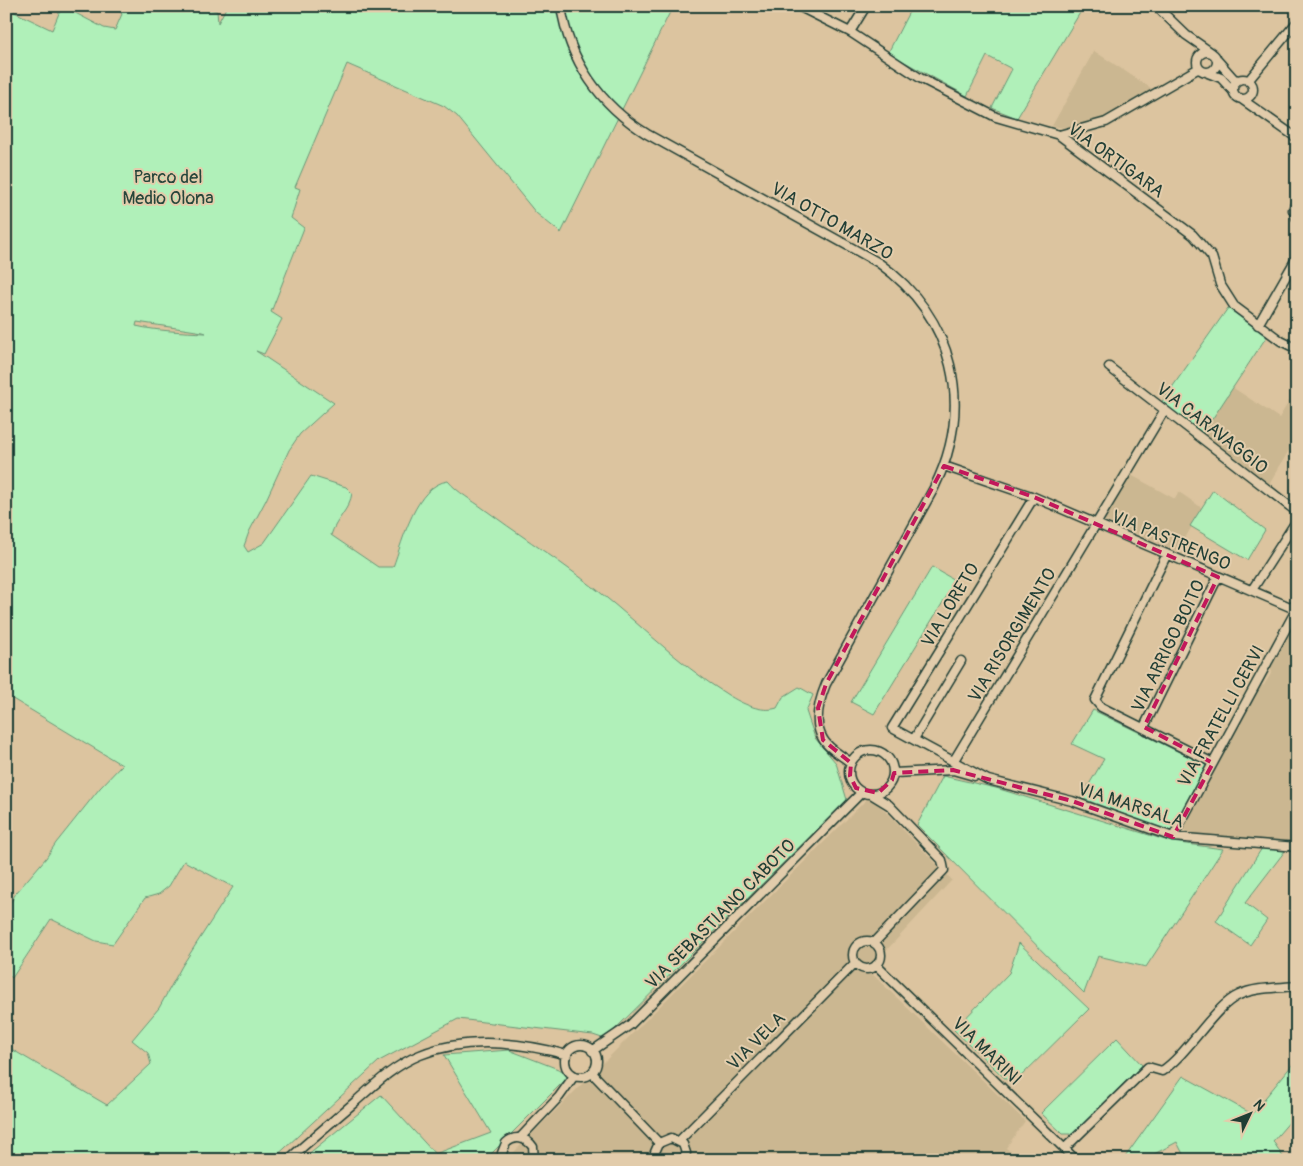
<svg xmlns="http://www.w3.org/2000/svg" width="1303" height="1166" font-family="Pangolin,sans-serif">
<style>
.built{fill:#cbb791}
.green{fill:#b0f0b9;stroke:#689676;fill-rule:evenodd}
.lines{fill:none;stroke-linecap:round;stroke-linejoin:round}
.minor-casing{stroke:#1f3d34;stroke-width:11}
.minor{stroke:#e2ccab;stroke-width:8}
.marked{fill:none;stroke:#c2185b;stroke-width:4;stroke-dasharray:10 6;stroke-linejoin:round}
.labels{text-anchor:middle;stroke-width:4;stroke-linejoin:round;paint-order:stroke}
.street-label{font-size:18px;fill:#1f3d34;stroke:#e2ccab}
.park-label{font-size:18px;fill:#26463b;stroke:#e2ccab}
</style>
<rect width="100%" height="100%" fill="#dcc49f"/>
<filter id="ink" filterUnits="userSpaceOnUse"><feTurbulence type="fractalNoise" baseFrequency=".02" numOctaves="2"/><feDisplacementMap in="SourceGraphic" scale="10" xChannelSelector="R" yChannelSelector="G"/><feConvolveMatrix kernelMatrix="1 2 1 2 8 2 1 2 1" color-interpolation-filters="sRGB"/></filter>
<g filter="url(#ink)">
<!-- built -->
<path class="built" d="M1094,51L1154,90L1104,117L1065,128L1052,126Z
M1232,387L1279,418L1297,388V436L1269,485L1203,433Z
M1131,475L1175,499L1179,492L1202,508L1178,551L1104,520Z
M1297,618V845L1188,834L1183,829L1259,687L1264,685L1272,672L1269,666L1294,619Z
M870,796L952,880L868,970L1025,1121L1006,1148L1021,1160H506Z"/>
<!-- green -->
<path class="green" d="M62,6L104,28L115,30L122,14L114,6H196L217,11L218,23L227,6H673L561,233L536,213L457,116L444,106L347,64L295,187L300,189L291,218L304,228L271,312L282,319L264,354L256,351L334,403L300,434L289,450L266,500L249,532L244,546L248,552L264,543L311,476L346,487L352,493C350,509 336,519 331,535L378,567H393C403,540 416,485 448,481C458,493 472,500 484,509C515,532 548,553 580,577C631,614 674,662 728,695C743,704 761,713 777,708L783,697L799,687L813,695L806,711L815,738L836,763L847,800L605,1039L593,1035L458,1019L379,1061L272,1160H6V1046L107,1105L151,1064L148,1053L132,1040L159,1008L182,966L233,887L184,861L169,886L159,894L145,898L113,944L96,941L51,919L12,978L6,973V911L16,893L46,858L56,843L100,788L122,765L6,695V8L52,30ZM137,322L203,332L206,333C183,332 158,331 136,326Z
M912,6H1084L1017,118L992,108L1012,69L987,56L967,96L888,53Z
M1228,308L1267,336L1203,433L1161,403Z
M1213,490L1265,530L1247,560L1190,526Z
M932,567L956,581L874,714L851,702Z
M1093,710L1206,765L1170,832L1081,798L1104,759L1072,744Z
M943,776L996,788L1172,842L1223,849L1146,967L1098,956L1084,993L917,825Z
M1262,848L1285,851L1245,903L1267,920L1250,945L1216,921Z
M1019,943L1089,1009L1012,1085L954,1030L1009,973Z
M1117,1038L1142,1065L1073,1134H1063L1041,1113Z
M509,1050L571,1074L485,1160H301L381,1095L435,1154L491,1133L444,1055Z
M1297,1059V1113L1273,1141L1285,1160H1186L1177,1142L1143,1160H1123L1183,1076L1252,1114Z"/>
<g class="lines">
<!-- minor casing -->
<g class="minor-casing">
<path id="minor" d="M561,6C569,61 600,105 647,134L879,263C954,317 975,406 934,488L826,684C819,701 813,723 823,739C828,749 843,756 851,763
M798,6L850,32L920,78L996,117L1059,135L1193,235L1212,257L1220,284L1234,306L1281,341L1297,349
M1156,6L1186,35L1212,53
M850,32L866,6
M1197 62a10 10 0 1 1 20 0a10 10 0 1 1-20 0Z
M1218,61L1234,79L1239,80
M1208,73L1221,78L1233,91
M1233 89a10 10 0 1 1 20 0a10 10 0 1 1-20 0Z
M1248,81L1297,22
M1240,98L1297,138
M1059,135L1106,122L1199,68
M1297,199L1293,210L1297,219
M1258,325L1297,257
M1109,367L1297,512
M944,466L1034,497L1297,610
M1034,497L892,728L988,780L1072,801L1173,837L1297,847
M1167,554L1095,700L1101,707L1213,763
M1252,590L1297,520
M1144,727L1218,577
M914,739L961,661
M849 772a22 22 0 1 1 44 0a22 22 0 1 1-44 0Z
M953,762L1164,411
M894,773L953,770L974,776
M871,794L889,805L942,860L944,870L874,943
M1173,837L1296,610
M853 955a14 14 0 1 1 28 0a14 14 0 1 1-28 0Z
M876,965L1076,1160
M565 1061a16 16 0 1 1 32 0a16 16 0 1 1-32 0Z
M592,1051L630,1025L862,792
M592,1073L659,1143
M520,1138L559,1097L574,1076
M679,1141L855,963
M1065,1148L1148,1067L1162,1071C1189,1053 1214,1006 1239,995C1255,987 1279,988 1297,986
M288,1160C310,1140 333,1121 355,1102C375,1084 395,1065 420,1055C467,1036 519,1042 567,1055
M503,1160L502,1153L506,1143C515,1135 526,1137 533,1147L534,1160
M657,1160L655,1152L659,1143L671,1138L683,1144L686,1153L684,1160"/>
</g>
<!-- minor -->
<use href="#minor" class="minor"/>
</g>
</g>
<!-- marked area -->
<path class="marked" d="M944,466L1034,497L1218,577L1144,727L1213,763L1173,837L1072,801L953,770L894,773L892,780L878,793L856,788L850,776L851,763L823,740L818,708L826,684Z"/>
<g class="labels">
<!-- street labels -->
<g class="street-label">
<text transform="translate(1116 160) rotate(36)" y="6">VIA ORTIGARA</text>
<text transform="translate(832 221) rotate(30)" y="6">VIA OTTO MARZO</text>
<text transform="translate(1212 428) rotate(38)" y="6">VIA CARAVAGGIO</text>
<text transform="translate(1171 540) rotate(23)" y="6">VIA PASTRENGO</text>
<text transform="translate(950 605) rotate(-59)" y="6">VIA LORETO</text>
<text transform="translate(1012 635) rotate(-59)" y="6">VIA RISORGIMENTO</text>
<text transform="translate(1168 646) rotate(-64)" y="6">VIA ARRIGO BOITO</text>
<text transform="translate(1221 716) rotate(-61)" y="6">VIA FRATELLI CERVI</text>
<text transform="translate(1131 805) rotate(18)" y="6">VIA MARSALA</text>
<text transform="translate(720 914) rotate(-45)" y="6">VIA SEBASTIANO CABOTO</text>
<text transform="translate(756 1041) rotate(-45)" y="6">VIA VELA</text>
<text transform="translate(987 1051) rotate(44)" y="6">VIA MARINI</text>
</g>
<!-- park labels -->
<g class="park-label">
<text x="168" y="183">Parco del<tspan x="168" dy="21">Medio Olona</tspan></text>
</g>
</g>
<!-- margin -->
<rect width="1303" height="1166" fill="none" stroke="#e2ccab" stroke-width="25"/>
<rect x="12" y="12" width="1278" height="1141" fill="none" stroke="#1f3d34" stroke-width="2" filter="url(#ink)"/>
<!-- north arrow -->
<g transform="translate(1250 1114) rotate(47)" stroke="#e2ccab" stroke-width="4" paint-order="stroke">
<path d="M0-4L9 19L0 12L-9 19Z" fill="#1f3d34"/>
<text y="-8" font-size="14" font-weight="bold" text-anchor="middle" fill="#1f3d34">N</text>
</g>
</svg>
